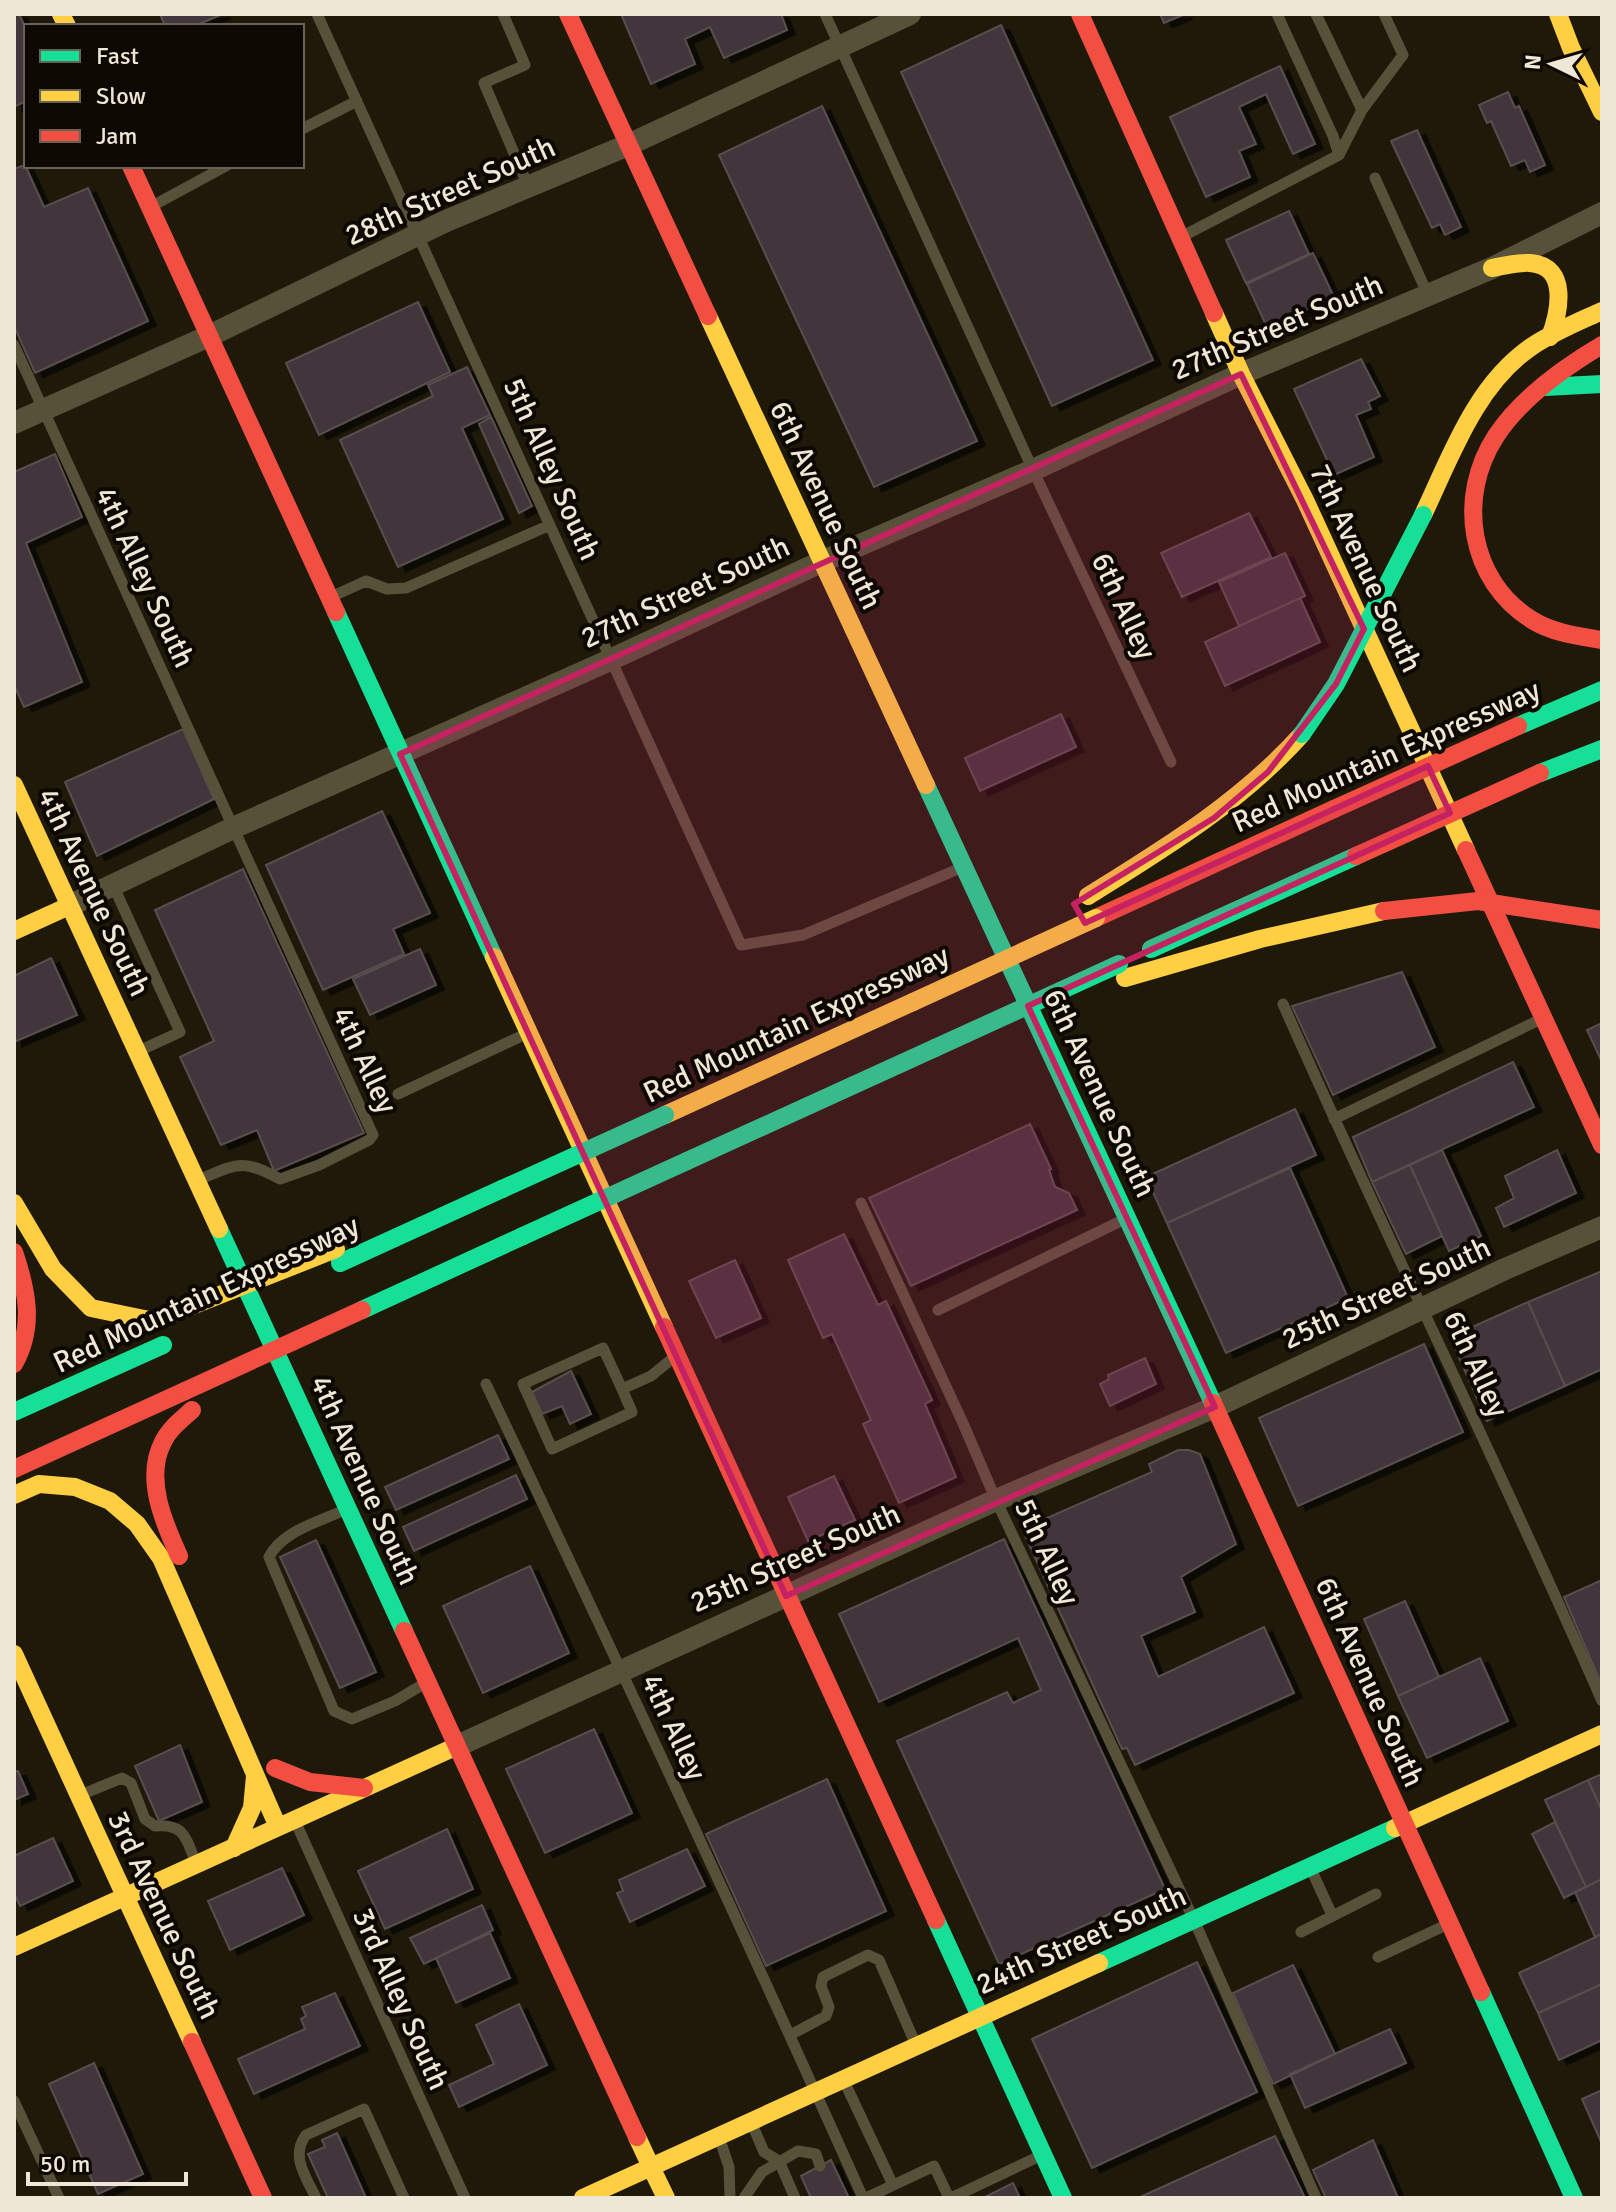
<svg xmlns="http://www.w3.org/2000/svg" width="1616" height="2212" font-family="Signika,sans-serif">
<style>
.building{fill:#43353a;stroke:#574f4e;stroke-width:2;filter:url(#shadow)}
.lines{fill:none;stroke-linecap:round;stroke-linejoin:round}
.lane{stroke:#58513a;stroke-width:11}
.street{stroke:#58513a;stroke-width:22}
.fast{stroke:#16e098;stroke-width:18}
.slow{stroke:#ffcf43;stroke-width:18}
.jam{stroke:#f24e42;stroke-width:18}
.fast-bridge{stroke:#16e098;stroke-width:18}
.slow-bridge{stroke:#ffcf43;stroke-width:18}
.jam-bridge{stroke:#f24e42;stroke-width:18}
.marked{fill:#c42261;fill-opacity:0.2;stroke:#c42261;stroke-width:6;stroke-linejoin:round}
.labels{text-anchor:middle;stroke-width:8;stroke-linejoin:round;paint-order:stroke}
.street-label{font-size:30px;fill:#eee7d6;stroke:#0d0801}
</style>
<defs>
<filter id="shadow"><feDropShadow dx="8" dy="4.5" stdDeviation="0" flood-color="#0009"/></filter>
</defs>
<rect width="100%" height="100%" fill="#1f190a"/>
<!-- building -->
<path class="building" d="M14,14H19L26,29V101L14,107Z
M160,14H223L194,26H165Z
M621,14H781L787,30L724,58L710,27L685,39L695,64L651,84Z
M1160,14H1185L1164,23Z
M1001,25L1153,360L1052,406L901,72Z
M1280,66L1315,144L1293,154L1266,94L1239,107L1256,144L1239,151L1250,177L1206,197L1170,117Z
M1508,92L1515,108L1519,106L1545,165L1530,172L1525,160L1511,166L1491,121L1487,123L1479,105Z
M822,106L977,441L874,487L719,155Z
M1417,130L1461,227L1445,235L1440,224L1432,228L1391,141Z
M25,165L44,207L88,188L148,321L35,373L14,326V169Z
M1289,211L1309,254L1246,283L1226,240Z
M1313,253L1334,297L1273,325L1265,323L1247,284Z
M418,302L450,372L319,435L286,363Z
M1361,359L1380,396L1368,402L1371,409L1356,415L1374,457L1334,475L1294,389Z
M467,367L490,415L462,428L503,519L398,567L340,440L433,396L428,385Z
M491,417L532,506L519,513L479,424Z
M55,454L82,517L26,543L82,682L24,707L14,685V472Z
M1249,513L1271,557L1182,597L1161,553Z
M1285,553L1305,596L1239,626L1219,582Z
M1300,598L1320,642L1225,686L1205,642Z
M1061,714L1076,747L980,791L965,758Z
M183,729L214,799L97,856L65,782Z
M382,811L430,913L393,929L404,954L323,990L266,865Z
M243,869L364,1133L274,1171L257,1130L221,1145L180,1057L214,1041L155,910Z
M420,949L436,985L370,1015L353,979Z
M51,958L77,1015L14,1042V976Z
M1402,972L1435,1047L1333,1095L1292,1006Z
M1602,1023V1062L1587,1030Z
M1513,1062L1534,1107L1372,1182L1353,1137Z
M1295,1109L1316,1155L1167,1223L1146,1177Z
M1030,1124L1051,1169L1049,1170L1055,1187L1069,1193L1077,1210L911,1286L869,1198Z
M1442,1150L1481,1236L1449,1251L1410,1165Z
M1557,1150L1576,1193L1504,1227L1496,1208L1514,1198L1505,1176Z
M1410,1165L1442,1236L1406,1254L1372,1182Z
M1290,1168L1348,1298L1226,1353L1167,1223Z
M844,1234L878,1305L886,1301L932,1400L925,1404L956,1477L899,1503L863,1424L871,1420L832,1334L823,1338L788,1260Z
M735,1260L761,1318L716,1338L689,1281Z
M1602,1271V1369L1565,1386L1528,1302Z
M1528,1302L1565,1386L1487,1421L1450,1337Z
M1424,1344L1463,1432L1298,1506L1259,1418Z
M1145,1358L1156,1384L1110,1406L1100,1384L1109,1379L1108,1375Z
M571,1371L591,1414L570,1424L562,1406L542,1414L532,1392Z
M498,1435L509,1459L396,1510L385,1487Z
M1178,1450H1189L1200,1454L1236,1544L1181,1577L1195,1612L1141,1636L1158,1677L1264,1627L1294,1693L1135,1765L1127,1748L1122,1749L1022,1529L1152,1472L1149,1464Z
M516,1475L527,1499L414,1551L403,1527Z
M834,1476L855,1520L808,1541L788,1497Z
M1004,1539L1165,1889L999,1964L897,1741L1007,1692L1013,1703L1041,1690L1018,1638L879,1702L839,1614Z
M316,1540L376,1672L340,1688L280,1557Z
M530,1566L569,1653L483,1693L443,1606Z
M1602,1580V1686L1564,1597Z
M1405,1601L1439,1677L1398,1696L1364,1619Z
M1480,1658L1508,1721L1427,1758L1398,1696Z
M594,1729L632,1813L545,1853L506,1769Z
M180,1745L202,1802L159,1821L135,1766Z
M18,1771L28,1794L14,1800V1772Z
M1602,1774V1811L1588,1780Z
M827,1779L886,1911L766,1966L706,1834Z
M1588,1780L1602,1811V1879L1586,1887L1545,1800Z
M1555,1822L1586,1887L1564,1898L1532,1834Z
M447,1829L473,1889L385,1929L358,1871Z
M53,1838L73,1881L20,1906L14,1893V1856Z
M687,1849L705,1886L630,1922L617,1893L623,1891L619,1880Z
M282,1868L304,1915L230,1950L208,1901Z
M1602,1879V1934L1595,1937L1575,1892Z
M482,1905L493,1930L424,1964L410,1938Z
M490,1933L510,1978L456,2003L436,1958Z
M1602,1934V1984L1538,2013L1519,1973Z
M1197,1962L1257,2092L1092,2168L1032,2039Z
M1293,1965L1335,2054L1273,2084L1233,1993Z
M1602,1984V2040L1559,2060L1538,2013Z
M335,1993L360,2046L254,2094L238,2059L305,2029L301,2019L306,2016L302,2007Z
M519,2004L547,2065L459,2107L449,2085L494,2064L476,2025Z
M1390,2029L1406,2063L1305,2108L1290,2074Z
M94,2063L143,2174L98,2194L49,2084Z
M1602,2090V2144L1582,2099Z
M337,2133L366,2198H328L308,2154L325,2147L322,2140Z
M1275,2136L1305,2198H1138Z
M1373,2140L1398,2198H1326L1313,2170Z
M831,2160L849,2198H811L801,2176Z
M1013,2183L1020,2198H983Z"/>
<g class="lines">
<!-- lane -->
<path class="lane" d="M317,14L741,945L803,935L963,867
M503,14L525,65L484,83L529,188
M825,14L1033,470L1171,762
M1277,14L1333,136L1339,155
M1316,14L1362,110L1339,155
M1362,110L1403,55L1384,14
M302,129L357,101
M1375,178L1428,295
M154,205L226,166
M1183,236L1339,155
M14,345L373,1135L369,1140L319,1165L280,1179C243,1159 238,1163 201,1179
M333,596L366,581L387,589L406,588L550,525
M113,885L180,1032L141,1050
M1283,1004C1386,1238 1500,1467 1602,1701
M398,1094L528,1033
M1334,1119L1539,1020
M861,1203L962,1421L996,1500L1194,1920L1316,2198
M938,1310L1127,1218
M486,1384C614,1654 741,1925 863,2198
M622,1389L603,1348L523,1384L552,1449L632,1412L622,1389L651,1376L673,1358
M342,1511C318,1522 281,1532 269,1557L334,1711L352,1719L395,1701L422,1685
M83,1794L122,1778L131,1783L145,1819L155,1826C185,1823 186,1839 196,1863
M296,1823L465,2198
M1311,1869L1332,1915
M1301,1932L1376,1894
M1378,1957L1446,1925
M790,2035L826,2016L829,2007L821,1986L823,1977L868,1955L879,1960L916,2045
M844,2081L893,2185
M14,2101L59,2198
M752,2124L764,2152L779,2161L795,2198
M720,2140L729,2167L730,2198
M316,2198C306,2177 290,2156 306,2135L364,2109L404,2198
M744,2198L762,2172L798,2151L816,2154L820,2166
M866,2198L934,2166L949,2198
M951,2198L1042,2155"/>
<!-- street -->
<path class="street" d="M14,423L209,336L446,221L628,145L910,14
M69,906L233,828L610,660L821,562L1033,470L1241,374L1492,268L1602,213
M455,1747L996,1500L1215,1407L1505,1269L1602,1227"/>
<!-- fast -->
<path class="fast" d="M1545,387L1602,384
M336,612L494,957
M1518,726L1602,690
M1540,773L1602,749
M926,785L1213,1403
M1151,949L1356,856
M687,1161L935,1048
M219,1229L404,1631
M340,1263L502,1189
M362,1310L523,1236
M14,1412L163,1345
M936,1920L1063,2198
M1099,1963L1395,1828
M1481,1992L1574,2198"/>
<!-- slow -->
<path class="slow" d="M61,14L67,26
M1558,14L1571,48L1602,112
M1492,268C1504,266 1518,262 1530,263C1570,266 1559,313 1550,337
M1214,313L1241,374L1305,500L1466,850
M708,316L926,785
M1423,515C1451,456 1475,386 1531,347C1553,332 1578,322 1602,311
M14,785L219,1229
M1088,896C1165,848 1241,802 1302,734
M14,931L69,906
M494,957L664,1327
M1125,978L1260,939L1384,911
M665,1115L913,1002
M14,1203L53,1269L91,1308L154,1321
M14,1495L39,1484L75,1487L110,1501L137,1524L161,1558L278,1827
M14,1654L192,2042
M1395,1828L1602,1734
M234,1848L252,1808L255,1776
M14,1947L455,1747
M583,2198L651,2167L637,2137
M666,2198L651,2167L1099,1963"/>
<!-- jam -->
<path class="jam" d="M568,14L708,316
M1080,14L1214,313
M131,166L336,612
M1602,345C1563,368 1521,398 1496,436C1456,497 1469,581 1532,620C1553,633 1578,636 1602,640
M1466,850L1602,1145
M1096,918L1334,809
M14,1252C27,1290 35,1327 14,1364
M664,1327L936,1920
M1213,1403L1481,1992
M14,1469L185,1391
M179,1556C164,1523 144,1478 163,1442C169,1429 181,1420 192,1410
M404,1631L637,2137
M275,1768L310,1782L364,1788
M192,2042L263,2198"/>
<!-- fast-bridge -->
<path class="fast-bridge" d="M1302,734L1336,684L1423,515
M935,1048L1119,964
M502,1189L665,1115
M523,1236L687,1161"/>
<!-- slow-bridge -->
<path class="slow-bridge" d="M913,1002L1096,918
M154,1321L336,1249"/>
<!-- jam-bridge -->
<path class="jam-bridge" d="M1334,809L1518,726
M1356,856L1540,773
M1384,911L1478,901L1602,920
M185,1391L362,1310"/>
</g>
<!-- marked area -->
<path class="marked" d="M1241,374L1364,629L1336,684L1268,772L1214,818L1074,904L1085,923L1428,766L1450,813L1028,1006L1215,1407L786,1596L400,754Z"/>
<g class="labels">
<!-- street labels -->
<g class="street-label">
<text transform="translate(450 191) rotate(-24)" y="10">28th Street South</text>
<text transform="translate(1277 327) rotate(-23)" y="10">27th Street South</text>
<text transform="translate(552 469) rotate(66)" y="10">5th Alley South</text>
<text transform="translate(826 505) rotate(65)" y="10">6th Avenue South</text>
<text transform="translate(1366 568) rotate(65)" y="10">7th Avenue South</text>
<text transform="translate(145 577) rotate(65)" y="10">4th Alley South</text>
<text transform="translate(685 592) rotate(-25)" y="10">27th Street South</text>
<text transform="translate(1124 606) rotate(65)" y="10">6th Alley</text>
<text transform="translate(1386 756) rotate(-24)" y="10">Red Mountain Expressway</text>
<text transform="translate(94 892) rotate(65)" y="10">4th Avenue South</text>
<text transform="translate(796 1024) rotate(-25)" y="10">Red Mountain Expressway</text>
<text transform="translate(365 1060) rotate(65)" y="10">4th Alley</text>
<text transform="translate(1100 1093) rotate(65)" y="10">6th Avenue South</text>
<text transform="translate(1386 1293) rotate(-25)" y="10">25th Street South</text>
<text transform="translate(206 1294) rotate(-25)" y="10">Red Mountain Expressway</text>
<text transform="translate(1476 1364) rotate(65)" y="10">6th Alley</text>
<text transform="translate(365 1480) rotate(66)" y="10">4th Avenue South</text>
<text transform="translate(1047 1552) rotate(65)" y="10">5th Alley</text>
<text transform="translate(795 1558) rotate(-24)" y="10">25th Street South</text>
<text transform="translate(1370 1682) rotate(66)" y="10">6th Avenue South</text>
<text transform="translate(674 1727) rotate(65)" y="10">4th Alley</text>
<text transform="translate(164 1915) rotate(65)" y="10">3rd Avenue South</text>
<text transform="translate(1081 1940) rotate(-24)" y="10">24th Street South</text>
<text transform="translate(401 1999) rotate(66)" y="10">3rd Alley South</text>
</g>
</g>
<!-- border -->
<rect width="1616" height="2212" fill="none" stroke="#eee7d6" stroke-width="32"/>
<!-- legend -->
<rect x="24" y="24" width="280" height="144" fill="#0d0801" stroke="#676156" stroke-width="2"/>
<rect x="40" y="50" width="40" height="12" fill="#16e098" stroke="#676156" stroke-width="2"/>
<text x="96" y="64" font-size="24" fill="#eee7d6">Fast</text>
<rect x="40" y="90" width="40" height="12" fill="#ffcf43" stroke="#676156" stroke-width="2"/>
<text x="96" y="104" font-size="24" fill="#eee7d6">Slow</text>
<rect x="40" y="130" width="40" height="12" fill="#f24e42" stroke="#676156" stroke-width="2"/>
<text x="96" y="144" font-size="24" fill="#eee7d6">Jam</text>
<!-- north arrow -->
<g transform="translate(1552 64) rotate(275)" stroke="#0d0801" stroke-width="6" paint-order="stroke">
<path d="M0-6L14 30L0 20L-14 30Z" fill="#eee7d6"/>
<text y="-12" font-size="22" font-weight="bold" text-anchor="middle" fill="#eee7d6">N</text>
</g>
<!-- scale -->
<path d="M28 2172v12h158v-12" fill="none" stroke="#eee7d6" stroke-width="4"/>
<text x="40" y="2172" font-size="24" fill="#eee7d6" stroke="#0d0801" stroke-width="6" paint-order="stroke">50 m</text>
</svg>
